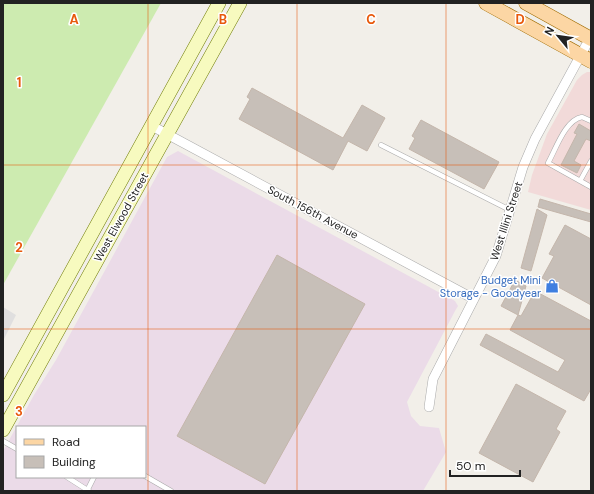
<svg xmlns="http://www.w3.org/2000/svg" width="594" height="494" font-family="'DM Sans',sans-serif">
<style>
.residential{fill:#e0dfdf}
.commercial{fill:#f2dad9}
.industrial{fill:#ebdbe8;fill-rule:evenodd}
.grass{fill:#cdebb0}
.building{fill:#c7bfb8;stroke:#c4b6ab}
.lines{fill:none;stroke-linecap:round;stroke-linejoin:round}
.service-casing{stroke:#a9a9a9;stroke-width:5.5}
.minor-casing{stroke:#a9a9a9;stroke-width:10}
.secondary-casing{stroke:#707d05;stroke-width:14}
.primary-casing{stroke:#a06b00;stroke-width:15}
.service{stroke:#fff;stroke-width:4.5}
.minor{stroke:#fff;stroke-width:9}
.secondary{stroke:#f7fabf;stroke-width:13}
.primary{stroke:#fcd6a4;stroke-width:14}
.grid{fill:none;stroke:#e8590c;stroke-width:1;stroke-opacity:0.55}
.labels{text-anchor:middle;stroke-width:3;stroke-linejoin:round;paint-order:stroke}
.street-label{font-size:11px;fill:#222;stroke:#fff}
.shop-label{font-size:11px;fill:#366cbe;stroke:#fff;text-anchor:end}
.grid-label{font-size:13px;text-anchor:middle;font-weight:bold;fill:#e8590c;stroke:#fff;stroke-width:3;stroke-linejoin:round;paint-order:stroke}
</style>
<rect width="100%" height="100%" fill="#f2efe9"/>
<!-- residential -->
<path class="residential" d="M3,307L16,315L3,341Z"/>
<!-- commercial -->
<path class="commercial" d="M587,72H591V210L528,192L532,175L547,134L577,80L582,75Z"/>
<!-- industrial -->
<path class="industrial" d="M178,151L455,301L458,306L455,311L407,402L411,416L420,426L439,428L446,452L423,491H3V451L34,395L56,360L167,157ZM17,427H145V477H17Z"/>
<!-- grass -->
<path class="grass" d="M3,3H161L3,285Z"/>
<!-- building -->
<path class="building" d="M252,88L343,138L362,105L385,118L367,151L348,141L333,170L239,119L250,99L247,97Z
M421,120L499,162L484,189L409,149L415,138L412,136Z
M579,124L591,131V141L586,139L574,161L581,165L577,173L561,165L577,134L574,133Z
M540,199L591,214V222L538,207Z
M537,209L547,215L531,271L521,268Z
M565,225L591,239V305L542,278L554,256L549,254Z
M277,255L365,304L265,484L177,436Z
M515,280L526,286L518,315L501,306Z
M535,291L591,321V389L584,401L480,345L486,334L558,372L565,360L510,330L518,315L521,316Z
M516,384L566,411L556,429L560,432L533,482L479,453Z"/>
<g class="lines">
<!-- service casing -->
<g class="service-casing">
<path id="service" d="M591,121L582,117C565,120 556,149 548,163L591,187
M381,145L510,210
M580,181L591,161
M3,441L17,449
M145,476L171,491
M67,477L89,491
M88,489L94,477"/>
</g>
<!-- minor casing -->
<g class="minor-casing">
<path id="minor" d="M152,126L474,299
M429,407L433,379L496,256L523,167L535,139L590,38"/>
</g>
<!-- secondary casing -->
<g class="secondary-casing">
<path id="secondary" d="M3,395L219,3
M3,430L240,3"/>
</g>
<!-- primary casing -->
<g class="primary-casing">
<path id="primary" d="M486,3L591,61
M526,3L591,39"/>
</g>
<!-- service -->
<use href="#service" class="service"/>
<!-- minor -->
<use href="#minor" class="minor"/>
<!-- secondary -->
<use href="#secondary" class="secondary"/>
<!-- primary -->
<use href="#primary" class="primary"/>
</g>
<!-- grid -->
<path class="grid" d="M148,3V491M297,3V491M446,3V491M3,165H591M3,329H591"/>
<!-- icons -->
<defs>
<g id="shop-bare" transform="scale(1.08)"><path d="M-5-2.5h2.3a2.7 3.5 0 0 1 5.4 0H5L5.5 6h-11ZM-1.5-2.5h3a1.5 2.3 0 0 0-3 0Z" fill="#3f7fe0" stroke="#fff" stroke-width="2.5" paint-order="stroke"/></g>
</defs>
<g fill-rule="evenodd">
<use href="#shop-bare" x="552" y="286"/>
</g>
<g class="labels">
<!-- street labels -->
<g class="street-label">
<text transform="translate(313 212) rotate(28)" y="4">South 156th Avenue</text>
<text transform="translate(121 217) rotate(-61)" y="4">West Elwood Street</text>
<text transform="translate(506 221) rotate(-72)" y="4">West Illini Street</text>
</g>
<!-- shop labels -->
<g class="shop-label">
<text x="541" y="284">Budget Mini<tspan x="541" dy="13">Storage - Goodyear</tspan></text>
</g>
</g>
<g class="grid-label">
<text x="74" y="24">A</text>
<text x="223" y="24">B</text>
<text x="371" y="24">C</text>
<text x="520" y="24">D</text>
<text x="19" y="87">1</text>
<text x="19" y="252">2</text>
<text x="19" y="416">3</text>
</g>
<!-- border -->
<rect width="594" height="494" fill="none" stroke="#222222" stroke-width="8"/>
<!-- legend -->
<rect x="16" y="426" width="130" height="52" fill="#ffffff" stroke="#a7a7a7"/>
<rect x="24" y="439" width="20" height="6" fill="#fcd6a4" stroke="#a7a7a7"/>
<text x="52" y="446" font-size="12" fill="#222222">Road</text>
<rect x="24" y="456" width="20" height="12" fill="#c7bfb8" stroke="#a7a7a7"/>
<text x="52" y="466" font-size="12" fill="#222222">Building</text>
<!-- north arrow -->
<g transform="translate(558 36) rotate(299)" stroke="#ffffff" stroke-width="3" paint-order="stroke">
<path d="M0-3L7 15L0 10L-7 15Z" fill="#222222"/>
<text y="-6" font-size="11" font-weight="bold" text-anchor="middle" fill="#222222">N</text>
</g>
<!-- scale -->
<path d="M450 470v6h70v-6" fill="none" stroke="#222222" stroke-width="2"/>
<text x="456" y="470" font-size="12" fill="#222222" stroke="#ffffff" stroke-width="3" paint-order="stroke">50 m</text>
</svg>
